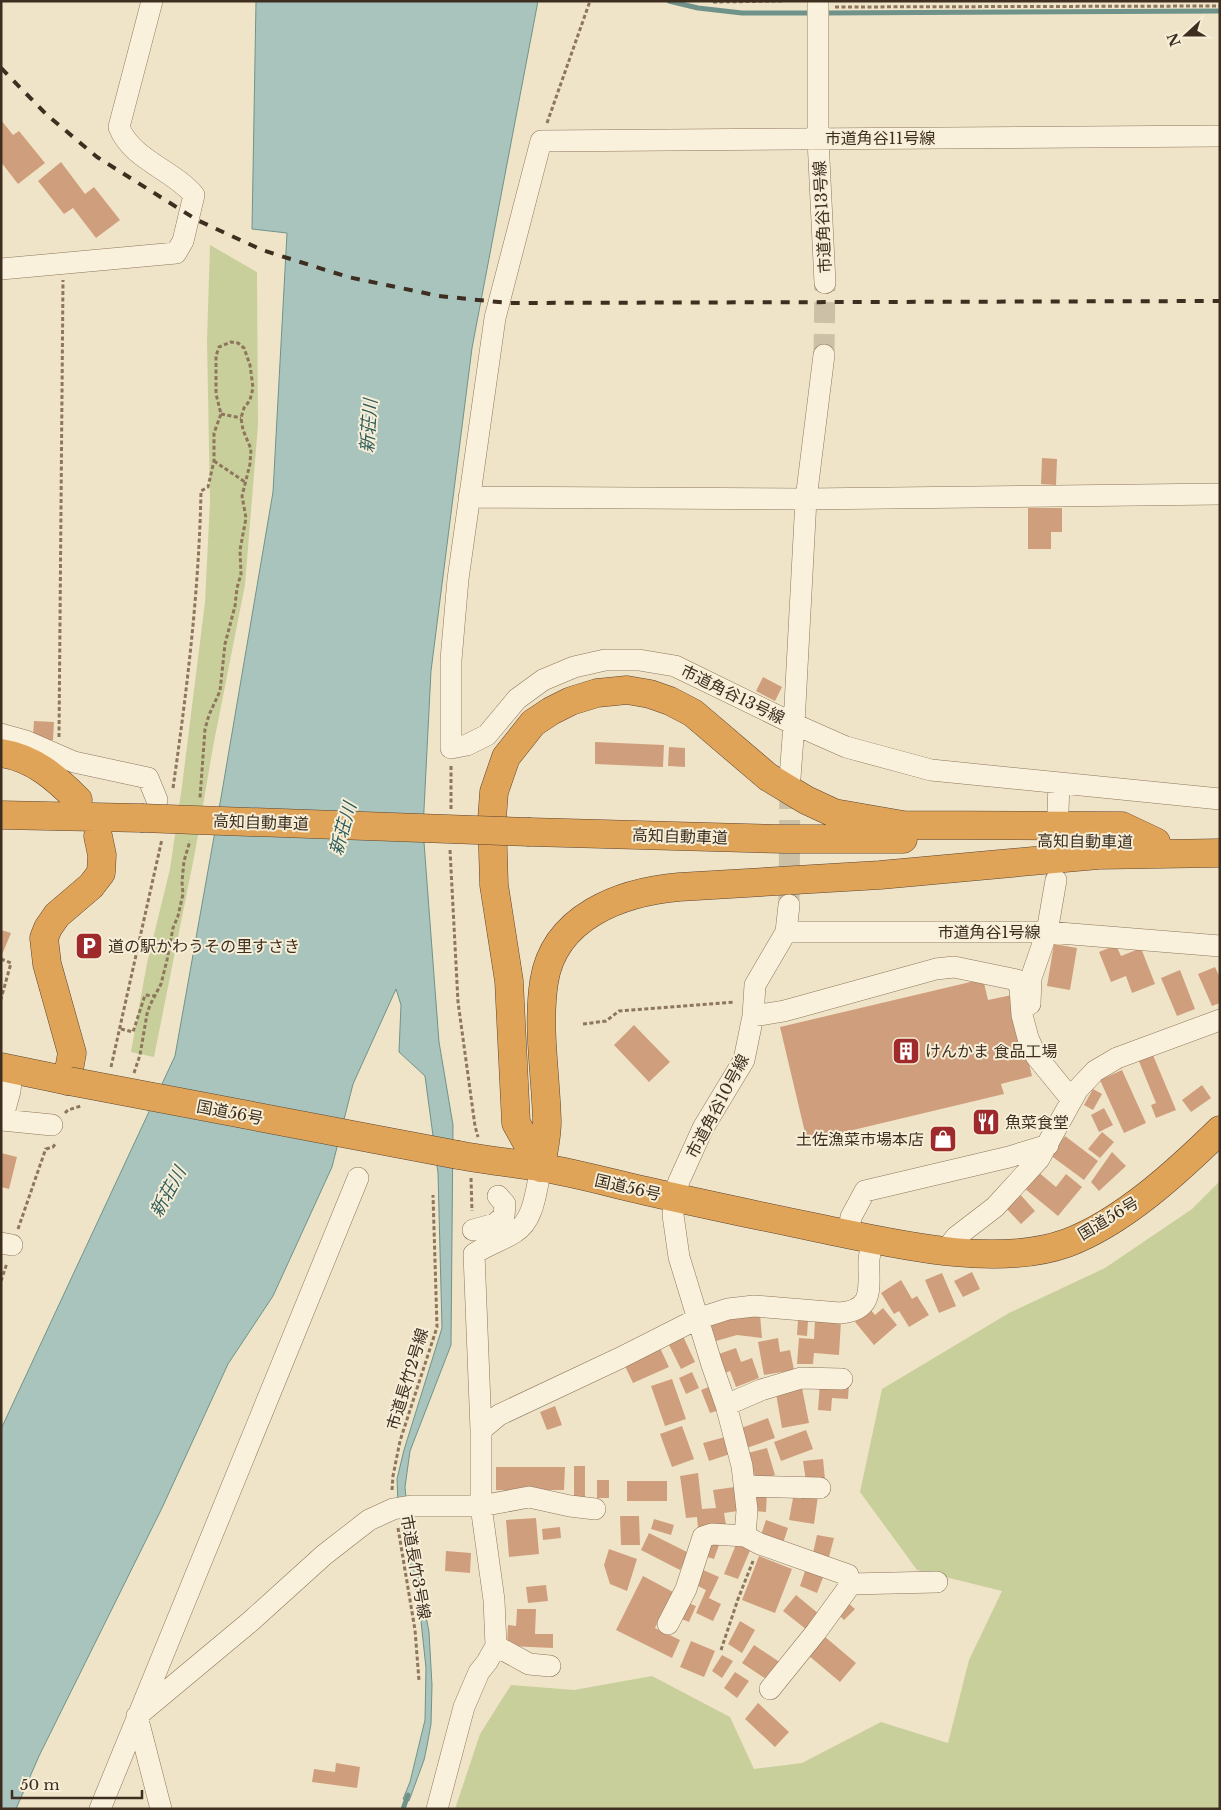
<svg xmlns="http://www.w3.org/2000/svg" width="1221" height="1810" font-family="'Libre Baskerville','Noto Sans JP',serif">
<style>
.green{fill:#c9cf9b}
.water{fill:#a9c4bc;stroke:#6f938a}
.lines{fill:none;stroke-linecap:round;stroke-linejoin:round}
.stream{stroke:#6f938a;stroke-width:5}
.building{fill:#cf9f7d}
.minor-tunnel{stroke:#ccc0a6;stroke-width:21;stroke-dasharray:21 11;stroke-linecap:butt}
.minor-casing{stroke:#8d765c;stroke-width:22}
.highway-casing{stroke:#5b4430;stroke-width:29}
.path{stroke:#8d765c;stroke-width:3;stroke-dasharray:4 2.5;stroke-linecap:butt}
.minor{stroke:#faf1dc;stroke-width:21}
.highway{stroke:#e0a458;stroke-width:28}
.rail{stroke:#3d2e20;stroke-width:4;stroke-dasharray:9 9;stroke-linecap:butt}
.highway-bridge-casing{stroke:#5b4430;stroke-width:29;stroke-linecap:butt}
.highway-bridge{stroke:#e0a458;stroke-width:28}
.labels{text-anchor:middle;stroke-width:4;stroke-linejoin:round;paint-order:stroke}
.street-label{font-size:16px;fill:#3d2e20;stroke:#f7eed8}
.poi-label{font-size:16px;fill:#3d2e20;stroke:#f7eed8;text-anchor:start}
.water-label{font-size:18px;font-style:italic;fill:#2f5d5a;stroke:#f7eed8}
</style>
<rect width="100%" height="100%" fill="#f0e4c8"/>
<!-- green -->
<path class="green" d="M210,245L257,272L258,425L245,585L213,747L195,852L154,1057L131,1052L147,963L170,869L182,786L205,602L210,501L207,341Z
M1220,1181V1809H455L480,1734L511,1685L574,1690L652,1676L730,1717L754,1769L802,1763L881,1722L948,1743L969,1660L1002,1591L917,1570L860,1492L882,1389L1009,1313L1105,1268L1192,1209Z"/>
<!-- water -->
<path class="water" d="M256,1H538L472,348L431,671L423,829L439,1042L453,1125L451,1345L410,1451L405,1487L408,1520L429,1632L432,1685L431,1724L427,1746L424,1760L409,1801L403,1799L410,1782L425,1720L426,1668L420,1612L398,1504L397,1479L404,1450L442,1328L438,1173L425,1076L399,1052L401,1005L396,989L353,1084L332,1167L273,1296L228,1364L162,1508L39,1756L16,1809H1V1429L175,1056L222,792L273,492L287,233L252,229Z"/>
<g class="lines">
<!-- stream -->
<path class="stream" d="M669,1L698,8L742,13H814
M823,13L1220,11
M403,1809L408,1795"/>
</g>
<!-- building -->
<path class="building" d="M1,120L13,135L19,131L45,163L18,184L1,162Z
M61,162L85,194L94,187L120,220L96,238L73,208L64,214L38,181Z
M1042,458L1057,459L1056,485L1041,484Z
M1028,508H1062V532H1051V549H1028Z
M763,677L782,687L775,701L756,691Z
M34,721L54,722L53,740H39L33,735Z
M595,742L664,745L663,767L595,764Z
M669,747L685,748V767L668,766Z
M1,930L11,933L1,957Z
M1054,944L1077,948L1070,990L1047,986Z
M1116,945L1121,956L1141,948L1155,984L1132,993L1126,976L1111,982L1099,952Z
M1215,967L1220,978V1003L1212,1006L1198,974Z
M1180,970L1195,1009L1177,1016L1161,978Z
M983,979L988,1000L1012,995L1032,1076L1001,1084L1004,1094L807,1141L780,1027Z
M634,1025L670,1062L649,1082L614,1045Z
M1150,1048L1176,1110L1156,1118L1151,1105L1156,1103L1136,1054Z
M1122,1070L1146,1123L1124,1133L1100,1080Z
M1202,1085L1211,1098L1191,1112L1182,1100Z
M1093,1089L1102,1094L1093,1110L1084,1105Z
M1104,1108L1113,1125L1099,1132L1091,1115Z
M1102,1132L1114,1142L1100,1158L1088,1149Z
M1065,1136L1098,1161L1084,1180L1050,1155Z
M1112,1152L1126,1166L1099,1191L1091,1182Z
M1,1153L17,1157L9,1189L1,1187Z
M1037,1171L1056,1187L1066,1174L1082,1187L1058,1216L1024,1188Z
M1019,1193L1035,1211L1021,1224L1004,1206Z
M972,1272L980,1289L963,1297L954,1281Z
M942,1273L956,1306L939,1313L925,1280Z
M901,1280L912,1299L917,1296L929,1315L909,1327L899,1311L894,1314L881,1293Z
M883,1308L897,1325L874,1345L855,1322L870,1309L875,1315Z
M760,1315L762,1338L737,1335L716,1341L710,1322Z
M815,1319L841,1321L839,1355L814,1353L813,1364H797L799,1338L814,1339Z
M798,1320L808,1321L807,1336L797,1335Z
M682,1334L695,1362L681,1369L667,1341Z
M778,1338L780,1352L790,1350L794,1370L764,1375L758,1342Z
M660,1348L669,1367L633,1383L624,1364Z
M736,1348L741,1362L752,1358L759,1378L736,1387L730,1371L720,1375L713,1356Z
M692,1372L699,1388L686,1394L679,1378Z
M672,1379L686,1419L665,1426L651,1386Z
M820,1382L849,1384L848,1399L832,1398L831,1411L818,1410Z
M801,1383L809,1423L782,1428L775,1388Z
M711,1386L720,1410L710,1413L701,1390Z
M555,1406L562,1425L547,1430L540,1412Z
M768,1418L775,1438L744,1449L736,1430Z
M682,1426L694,1459L672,1467L660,1434Z
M806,1430L813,1449L781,1461L774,1442Z
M725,1437L730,1454L709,1461L703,1443Z
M767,1448L775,1475L756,1480L748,1453Z
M823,1459L825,1479L806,1481L803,1461Z
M574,1466H585V1500H574Z
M496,1467H565L564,1490H496Z
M698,1473L702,1509L716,1508L713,1490L735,1487L738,1511L724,1513L726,1525L698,1528L697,1517L686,1518L680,1476Z
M597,1480H609V1498H597Z
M627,1481H667V1501H627Z
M754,1490L767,1491L766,1512L753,1511Z
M802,1493L818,1496L814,1524L789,1520L793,1498L801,1499Z
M620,1516H639L640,1545H621Z
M536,1518L539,1554L509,1557L506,1520Z
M654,1519L674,1525L671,1535L651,1529Z
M766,1520L788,1528L782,1546L760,1538Z
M560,1527L561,1538L543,1540L542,1529Z
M649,1533L689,1553L680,1570L641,1550Z
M817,1535L834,1538L829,1557L813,1553Z
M709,1542L719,1545L714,1559L704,1556Z
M737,1542L751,1548L738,1579L724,1574Z
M609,1549L637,1559L627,1591L610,1584L604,1565Z
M446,1551L471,1553L470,1573L445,1571Z
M759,1556L792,1569L775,1613L742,1600Z
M806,1568L824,1575L817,1593L800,1586Z
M701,1569L719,1577L709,1598L721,1604L713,1621L696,1613L706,1590L694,1584Z
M643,1576L673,1592L655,1628L680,1640L672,1658L616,1630Z
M546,1585L548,1601L528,1603L526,1587Z
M796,1595L819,1614L807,1630L783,1611Z
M686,1602L696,1606L689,1622L679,1618Z
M847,1602L855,1609L844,1620L837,1613Z
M517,1609H536L535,1634H553V1648L507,1646L508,1625L516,1626Z
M740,1621L755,1630L742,1653L728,1644Z
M824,1636L856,1663L840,1682L808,1655Z
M691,1641L715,1651L704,1677L680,1667Z
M754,1645L781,1663L769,1681L742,1663Z
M722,1655L733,1661L722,1678L712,1671Z
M735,1672L749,1681L737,1698L724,1688Z
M758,1703L789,1732L775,1747L745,1719Z
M336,1763L360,1767L357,1788L312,1782L314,1769L335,1772Z"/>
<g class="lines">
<!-- minor-tunnel -->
<path class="minor-tunnel" d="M824,355L825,283
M789,905L790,778"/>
<!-- minor casing -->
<g class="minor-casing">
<path id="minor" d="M818,1V139L825,283
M1,269L176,253L183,241L194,195C173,170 131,159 119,127L152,1
M824,355L806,499L794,724L675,666L639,660H605L574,667L543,680L517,699L487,735L467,745L451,748V660L458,579L495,318L541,141L1220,136
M469,497L806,499L1220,494
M1,734L26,741L74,762L148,778L157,800
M790,778L794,724L846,747L931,770L1220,799
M1058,811L1059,783
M789,905L786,932H1047L1220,946
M1030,1004L1031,978L1047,932L1056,880
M753,1016L784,1011L936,969L954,967L1017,980L1020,989L1022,1015L1028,1038L1036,1056L1072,1100
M1,1120H2L10,1091L12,1070
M2,1120L52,1125
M473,1230L495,1224L504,1216L505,1204L498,1196
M848,1234L851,1217L865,1191L1009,1157L1048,1145
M1,1243L12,1245
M945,1251L956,1237L995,1207L1039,1159L1078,1089L1095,1071L1117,1058L1220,1020
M726,1405L761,1390L801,1378L842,1379
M481,1430L499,1415L620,1358L697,1319L728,1309L754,1306L840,1313C876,1310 868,1286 869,1259C870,1252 872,1245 873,1239
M745,1486L820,1488
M745,1536L747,1510L742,1466L726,1405L712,1365L679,1257L673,1215L674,1197L679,1181L703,1128L744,1060L753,1016L755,985L786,932
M851,1584L937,1582
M668,1624L686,1589L703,1537L712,1534L745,1536L760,1544L848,1575L851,1584L816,1632L770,1689
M496,1646L529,1664L550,1666
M100,1809L358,1178
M161,1809L137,1716L251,1621L324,1555L369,1520L393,1509L411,1506H481L529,1497L570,1506L595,1509
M437,1809L464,1707L479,1672L487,1662L496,1646L494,1600L481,1506V1430L474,1254C488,1244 502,1241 515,1232C535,1220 536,1188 541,1168"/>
</g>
<!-- highway casing -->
<g class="highway-casing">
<path id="highway" d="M1,753C34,758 56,778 78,800
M1,815L141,818
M530,832L783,839H903
M1,1067L69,1081
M67,1081L72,1053L47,964L44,938L48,928L57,915L91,886L101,873L102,855L98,836
M458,1155C485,1160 512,1163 539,1167C575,1173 611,1183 646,1191C703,1204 760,1216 818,1228C891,1243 995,1269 1067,1243C1123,1222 1178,1171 1220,1130
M541,1168L516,1123L509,981L494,885L492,819L494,792L506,757L533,723L551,711L571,701L597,693L627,690L650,694L670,701L693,713L768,777L806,800L834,813L903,825L1122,826L1156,842
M541,1168C543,1153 547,1137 547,1122C546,1076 537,1028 544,982C554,916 622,892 679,887L880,875L1098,855L1220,853"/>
</g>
<!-- path -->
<path class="path" d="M713,2L783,1
M835,7L1220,6
M547,123L590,1
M221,414L241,418
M214,461L245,482
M59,737L63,280
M173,788C187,690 199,591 201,491L208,487L214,461V433L221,414L216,394V356L219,347L231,342L238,343L244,348L250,365L253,388L250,400L244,408L241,418L243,430L251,449L250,464L242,496L246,518L240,550L241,574L237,588L235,606L225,644L220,691L209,715L205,729L200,798
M451,809V765
M450,850L458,1002L475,1126L478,1137
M1,959L11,963L1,999
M583,1024L606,1021L619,1011L735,1002
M121,1029L133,1032L145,995L156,996
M111,1067L162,839
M134,1073L140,1055L147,1014L150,1005L161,984L167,960L173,928L178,916L183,894L182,882L184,861L190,841
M65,1113L68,1110L81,1106
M46,1149L53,1147L56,1143
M471,1178L472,1211
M18,1229L46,1148
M1,1281L7,1263
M392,1490L393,1476L400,1441L437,1327L433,1195
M398,1528L415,1630L419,1681
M721,1650L738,1599L753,1561"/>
<!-- minor -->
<use href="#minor" class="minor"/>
<!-- highway -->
<use href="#highway" class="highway"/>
<!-- rail -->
<path class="rail" d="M1,68L47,115L97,157L197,220L262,250L348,277L439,296L508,303L1220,301"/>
<!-- highway-bridge casing -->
<g class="highway-bridge-casing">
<path id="highway-bridge" d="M141,818L530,832
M69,1081L458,1155"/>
</g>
<!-- highway-bridge -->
<use href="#highway-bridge" class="highway-bridge"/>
</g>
<!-- icons -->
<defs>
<g id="parking-square" transform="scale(1.4375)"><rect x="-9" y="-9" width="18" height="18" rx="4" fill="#9e2a2b" stroke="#f7eed8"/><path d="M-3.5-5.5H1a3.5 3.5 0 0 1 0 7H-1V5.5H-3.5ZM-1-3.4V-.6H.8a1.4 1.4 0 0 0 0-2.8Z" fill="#fff"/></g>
<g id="building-square" transform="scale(1.4375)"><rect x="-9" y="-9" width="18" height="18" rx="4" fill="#9e2a2b" stroke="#f7eed8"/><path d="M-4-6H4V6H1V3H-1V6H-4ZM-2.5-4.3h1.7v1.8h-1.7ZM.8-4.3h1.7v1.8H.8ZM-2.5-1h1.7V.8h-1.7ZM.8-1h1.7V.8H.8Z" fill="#fff"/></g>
<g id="restaurant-square" transform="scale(1.4375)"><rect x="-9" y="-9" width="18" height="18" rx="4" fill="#9e2a2b" stroke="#f7eed8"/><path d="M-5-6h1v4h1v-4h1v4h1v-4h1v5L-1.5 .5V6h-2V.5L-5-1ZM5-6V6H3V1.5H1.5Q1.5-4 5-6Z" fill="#fff"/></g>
<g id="shop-square" transform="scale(1.4375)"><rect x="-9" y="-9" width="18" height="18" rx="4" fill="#9e2a2b" stroke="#f7eed8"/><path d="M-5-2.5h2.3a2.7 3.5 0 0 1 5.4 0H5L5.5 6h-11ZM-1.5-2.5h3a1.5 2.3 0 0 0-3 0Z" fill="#fff"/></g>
</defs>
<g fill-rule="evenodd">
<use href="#parking-square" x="89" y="946"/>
<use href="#building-square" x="906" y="1051"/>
<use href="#restaurant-square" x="986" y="1122"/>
<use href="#shop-square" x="943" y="1139"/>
</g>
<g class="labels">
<!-- street labels -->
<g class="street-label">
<text x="880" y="144">市道角谷11号線</text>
<text transform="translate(822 217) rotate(-93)" y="6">市道角谷13号線</text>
<text transform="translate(733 694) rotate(26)" y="6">市道角谷13号線</text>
<text transform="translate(261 822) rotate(2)" y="6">高知自動車道</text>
<text transform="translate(680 836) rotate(2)" y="6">高知自動車道</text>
<text transform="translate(1085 841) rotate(1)" y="6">高知自動車道</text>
<text x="989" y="938">市道角谷1号線</text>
<text transform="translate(717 1106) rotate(-62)" y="6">市道角谷10号線</text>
<text transform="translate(230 1112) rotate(11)" y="6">国道56号</text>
<text transform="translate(628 1187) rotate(13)" y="6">国道56号</text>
<text transform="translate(1108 1218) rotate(-31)" y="6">国道56号</text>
<text transform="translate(407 1379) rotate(-73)" y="6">市道長竹2号線</text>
<text transform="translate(416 1567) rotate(80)" y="6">市道長竹3号線</text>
</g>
<!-- poi labels -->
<g class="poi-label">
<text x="108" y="952">道の駅かわうその里すさき</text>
<text x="925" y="1057">けんかま 食品工場</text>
<text x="1005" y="1128">魚菜食堂</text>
<text x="924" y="1145" text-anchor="end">土佐漁菜市場本店</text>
</g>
<!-- water labels -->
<g class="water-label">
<text transform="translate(369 426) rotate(-86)" y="6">新荘川</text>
<text transform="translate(343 829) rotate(-74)" y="6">新荘川</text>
<text transform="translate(168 1192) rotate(-61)" y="6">新荘川</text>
</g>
</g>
<!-- border -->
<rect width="1221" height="1810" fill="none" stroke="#3d2e20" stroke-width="5"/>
<!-- north arrow -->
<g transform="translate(1186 35) rotate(249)" stroke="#f7eed8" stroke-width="4" paint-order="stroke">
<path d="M0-4L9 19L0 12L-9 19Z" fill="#3d2e20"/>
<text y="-8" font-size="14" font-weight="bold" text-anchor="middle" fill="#3d2e20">N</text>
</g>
<!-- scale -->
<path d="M12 1790v8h130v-8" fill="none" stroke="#3d2e20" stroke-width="2.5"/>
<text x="20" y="1790" font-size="15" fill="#3d2e20" stroke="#f7eed8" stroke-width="4" paint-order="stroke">50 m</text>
</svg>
